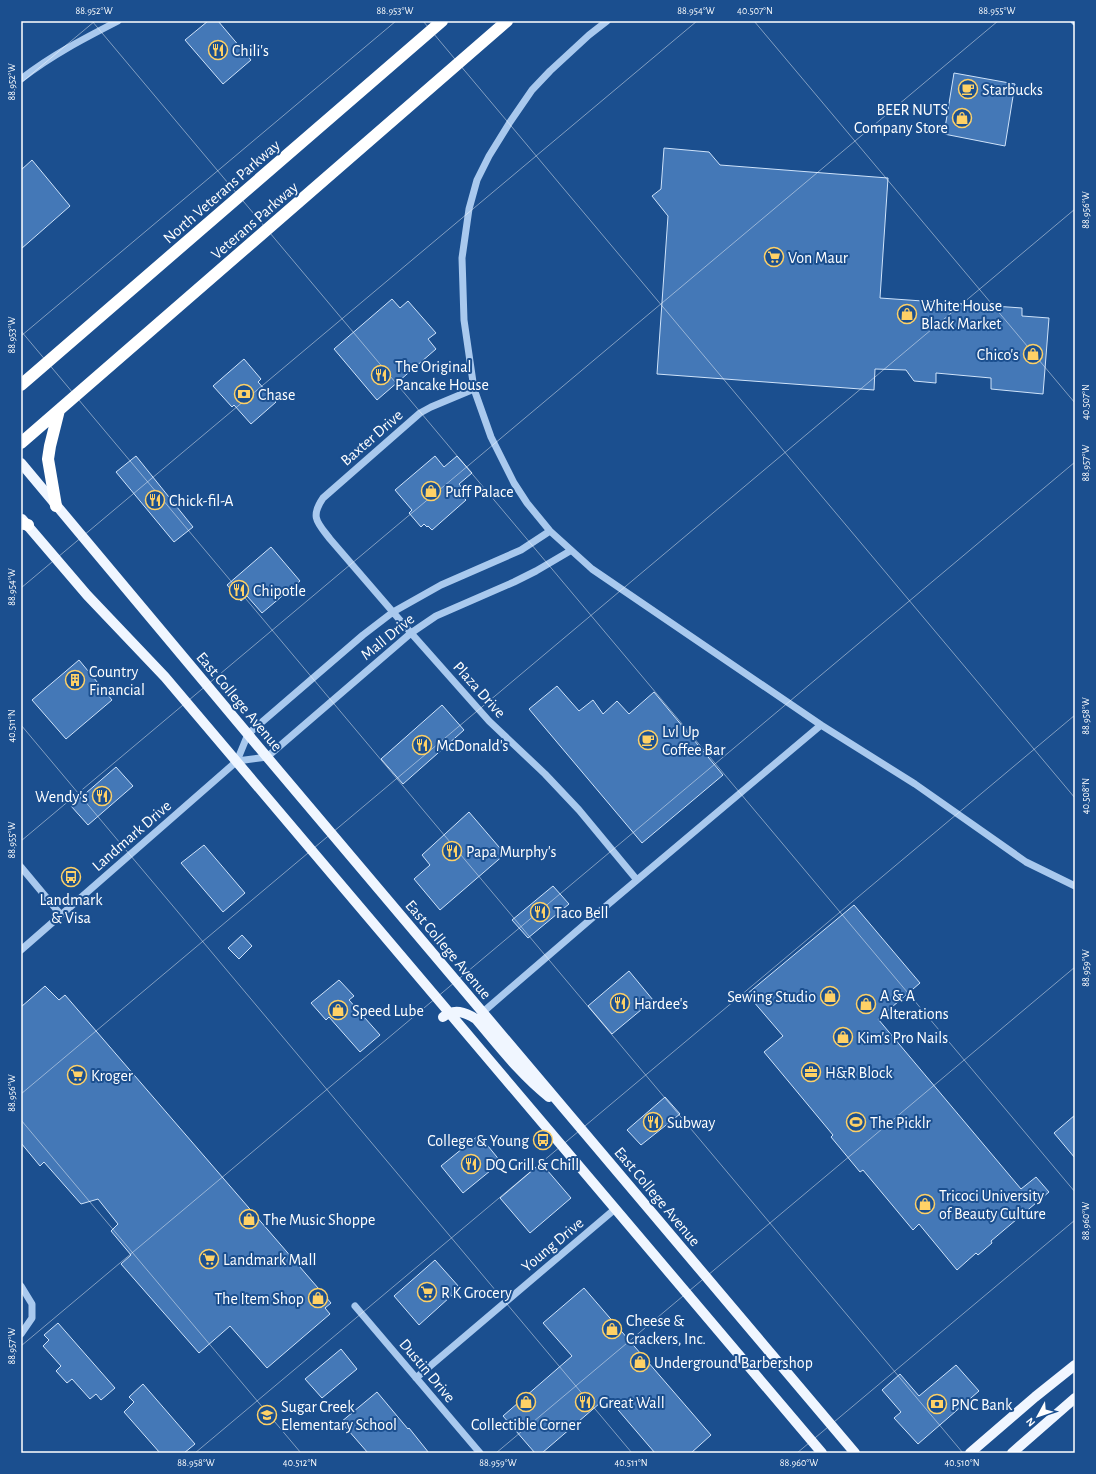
<svg xmlns="http://www.w3.org/2000/svg" width="1096" height="1474" font-family="'Alegreya Sans',sans-serif">
<style>
.building{fill:#4478b7;stroke:#cfe3fa}
.lines{fill:none;stroke-linecap:round;stroke-linejoin:round}
.minor{stroke:#a9c9ee;stroke-width:7}
.major{stroke:#f0f6ff;stroke-width:10}
.highway{stroke:#fff;stroke-width:12}
.ticks{fill:none;stroke:#fff;stroke-width:1;stroke-opacity:0.45}
.labels{text-anchor:middle;stroke-width:4;stroke-linejoin:round;paint-order:stroke}
.poi-label{font-size:16px;fill:#fff;stroke:#1b4f8f;text-anchor:start}
.street-label{font-size:16px;fill:#fff;stroke:#1b4f8f}
.neatline{fill:none;stroke:#fff;stroke-width:1.5}
.ticks-label{font-size:10px;text-anchor:middle;fill:#fff}
</style>
<rect width="100%" height="100%" fill="#1b4f8f"/>
<!-- building -->
<path class="building" d="M208,21H218L251,60L223,84L185,40Z
M954,73L1015,84L1005,146L944,134Z
M664,148L709,152L720,165L888,178L880,298L1022,308V316L1049,318L1043,394L991,389V378L936,373V383L914,381L906,370L875,369L874,390L657,374L668,216L652,196L661,189Z
M32,160L70,206L21,249V170Z
M392,299L400,308L408,301L436,333L428,339L436,349L377,400L334,349Z
M244,359L261,379L258,382L276,402L251,424L234,405L232,407L213,386Z
M136,456L193,527L174,542L116,472Z
M435,456L444,467L457,456L472,473L459,484L466,493L463,497L466,500L432,530L428,526L427,527L424,524L421,527L409,513L412,510L395,490Z
M271,547L300,581L262,613L247,596L241,601L227,585Z
M79,660L112,700L66,739L32,700Z
M557,686L579,711L593,700L603,714L617,701L629,714L654,692L723,775L642,843L529,709Z
M442,705L464,730L403,784L381,759Z
M116,767L133,786L88,825L71,806Z
M469,812L505,854L440,910L414,879L430,865L422,855Z
M204,845L245,893L223,912L181,863Z
M553,886L569,904L528,938L512,920Z
M854,905L920,983L878,1019L1021,1189L1036,1177L1049,1192L991,1241L992,1243L978,1255L976,1253L957,1270L919,1224L913,1230L863,1170L860,1172L831,1137L833,1135L764,1052L783,1036L747,994Z
M242,935L252,946L239,959L228,948Z
M629,971L653,1000L612,1034L588,1006Z
M339,980L354,996L349,1000L380,1035L360,1052L329,1017L326,1020L311,1003Z
M45,986L59,1000L65,995L331,1303L325,1308L330,1314L267,1368L230,1326L199,1353L121,1264L131,1255L111,1231L118,1224L98,1199L81,1204L44,1162L40,1166L21,1143V1007Z
M665,1097L680,1114L641,1145L627,1130Z
M1075,1115V1158L1054,1133Z
M479,1135L501,1162L463,1193L441,1166Z
M541,1163L571,1198L530,1233L500,1198Z
M435,1260L460,1288L419,1325L394,1296Z
M584,1288L711,1435L691,1453H655L607,1397L542,1453H535L503,1416L572,1356L543,1323Z
M58,1323L115,1388L101,1400L96,1394L90,1399L72,1379L67,1383L56,1371L61,1366L43,1346L49,1340L44,1335Z
M341,1349L357,1369L322,1398L305,1379Z
M956,1365L979,1391L918,1444L894,1418L901,1412L882,1390L900,1374L919,1396Z
M143,1384L195,1444L184,1453H160L124,1412L134,1402L129,1397Z
M377,1392L408,1429L409,1428L429,1453H368L341,1422Z"/>
<g class="lines">
<!-- minor -->
<path class="minor" d="M607,21L589,35L550,71L532,90L510,122L489,156L477,180L469,209L462,258L464,320L474,389L491,437L514,483L527,503L550,531L592,569L821,725L915,784L1026,862L1075,886
M1074,21L1075,22
M21,79C52,55 83,39 118,21
M474,389L431,407L420,413L323,498C310,517 317,522 330,539L411,633L489,721L545,774L579,810L637,880
M237,761L267,757L411,633L436,616L514,582L536,571L570,551
M21,867L61,915
M21,950L237,761L248,734L363,635L393,612L441,585L521,550L550,531
M483,1012L599,912L821,725
M21,1286L32,1304V1318L21,1334
M355,1306L480,1453
M416,1378L615,1209"/>
<!-- major -->
<path class="major" d="M21,463L267,757L855,1453
M22,519L87,595L165,677L822,1453
M443,1017C454,1008 465,1012 476,1019C499,1046 521,1075 549,1097
M970,1453L1035,1397L1075,1365
M1012,1453L1075,1398"/>
<!-- highway -->
<path class="highway" d="M21,385L442,21
M21,443L507,21
M56,506L48,459L50,446L59,410
M21,523L28,525"/>
</g>
<!-- ticks -->
<path class="ticks" d="M92,21L1075,1192M423,21L1075,798M754,21L1075,403M21,83L95,21M21,331L963,1453M21,336L396,21M21,588L697,21M21,725L632,1453M21,841L998,21M21,1094L1075,209M21,1120L301,1453M21,1346L1075,462M195,1453L1075,715M496,1453L1075,967M797,1453L1075,1220"/>
<!-- icons -->
<defs>
<g id="restaurant-ring" transform="scale(1)"><circle r="9.5" fill="#1b4f8f" stroke="#ffd166" stroke-width="1.5"/><path d="M-5-6h1v4h1v-4h1v4h1v-4h1v5L-1.5 .5V6h-2V.5L-5-1ZM5-6V6H3V1.5H1.5Q1.5-4 5-6Z" fill="#ffd166"/></g>
<g id="cafe-ring" transform="scale(1)"><circle r="9.5" fill="#1b4f8f" stroke="#ffd166" stroke-width="1.5"/><path d="M-5.5-4.5H6V0H3Q3 3.5 0 3.5H-2.5Q-5.5 3.5-5.5 0ZM3-3.2v2h1.7v-2ZM-6 4.5H4V6H-6Z" fill="#ffd166"/></g>
<g id="shop-ring" transform="scale(1)"><circle r="9.5" fill="#1b4f8f" stroke="#ffd166" stroke-width="1.5"/><path d="M-5-2.5h2.3a2.7 3.5 0 0 1 5.4 0H5L5.5 6h-11ZM-1.5-2.5h3a1.5 2.3 0 0 0-3 0Z" fill="#ffd166"/></g>
<g id="supermarket-ring" transform="scale(1)"><circle r="9.5" fill="#1b4f8f" stroke="#ffd166" stroke-width="1.5"/><path d="M-6-5.5h2.5l.6 2H6L4.5 2H-2.5L-4.4-4H-6ZM-1.5 3.2a1.3 1.3 0 1 0 .1 0ZM3 3.2a1.3 1.3 0 1 0 .1 0Z" fill="#ffd166"/></g>
<g id="bank-ring" transform="scale(1)"><circle r="9.5" fill="#1b4f8f" stroke="#ffd166" stroke-width="1.5"/><path d="M-6-4H6V4H-6ZM0-2.3a2.3 2.3 0 1 0 0 4.6a2.3 2.3 0 1 0 0-4.6Z" fill="#ffd166"/></g>
<g id="building-ring" transform="scale(1)"><circle r="9.5" fill="#1b4f8f" stroke="#ffd166" stroke-width="1.5"/><path d="M-4-6H4V6H1V3H-1V6H-4ZM-2.5-4.3h1.7v1.8h-1.7ZM.8-4.3h1.7v1.8H.8ZM-2.5-1h1.7V.8h-1.7ZM.8-1h1.7V.8H.8Z" fill="#ffd166"/></g>
<g id="bus-ring" transform="scale(1)"><circle r="9.5" fill="#1b4f8f" stroke="#ffd166" stroke-width="1.5"/><path d="M-5-6H5V4H4V6H2V4H-2V6H-4V4H-5ZM-3.5-4V0h7V-4ZM-3.5 1.2v1.5H-2V1.2ZM2 1.2v1.5H3.5V1.2Z" fill="#ffd166"/></g>
<g id="office-ring" transform="scale(1)"><circle r="9.5" fill="#1b4f8f" stroke="#ffd166" stroke-width="1.5"/><path d="M-6-3h4V-5.5h4V-3h4V5H-6ZM-1-4.5V-3h2v-1.5ZM-6 0V1H6V0Z" fill="#ffd166"/></g>
<g id="stadium-ring" transform="scale(1)"><circle r="9.5" fill="#1b4f8f" stroke="#ffd166" stroke-width="1.5"/><path d="M0-5a6.5 5 0 1 0 0 10a6.5 5 0 1 0 0-10ZM-3.5-1.8h7v3.6h-7Z" fill="#ffd166"/></g>
<g id="school-ring" transform="scale(1)"><circle r="9.5" fill="#1b4f8f" stroke="#ffd166" stroke-width="1.5"/><path d="M0-5L7-2L0 1L-7-2ZM-4 1L0 2.5L4 1V4Q0 6-4 4Z" fill="#ffd166"/></g>
</defs>
<g fill-rule="evenodd">
<use href="#restaurant-ring" x="218" y="50"/>
<use href="#cafe-ring" x="968" y="89"/>
<use href="#shop-ring" x="962" y="118"/>
<use href="#supermarket-ring" x="774" y="257"/>
<use href="#shop-ring" x="907" y="314"/>
<use href="#shop-ring" x="1033" y="354"/>
<use href="#restaurant-ring" x="381" y="375"/>
<use href="#bank-ring" x="244" y="394"/>
<use href="#shop-ring" x="431" y="491"/>
<use href="#restaurant-ring" x="155" y="500"/>
<use href="#restaurant-ring" x="239" y="590"/>
<use href="#building-ring" x="75" y="680"/>
<use href="#cafe-ring" x="648" y="740"/>
<use href="#restaurant-ring" x="422" y="745"/>
<use href="#restaurant-ring" x="102" y="796"/>
<use href="#restaurant-ring" x="452" y="851"/>
<use href="#bus-ring" x="71" y="877"/>
<use href="#restaurant-ring" x="540" y="912"/>
<use href="#shop-ring" x="830" y="996"/>
<use href="#restaurant-ring" x="620" y="1003"/>
<use href="#shop-ring" x="866" y="1004"/>
<use href="#shop-ring" x="338" y="1010"/>
<use href="#shop-ring" x="843" y="1037"/>
<use href="#office-ring" x="811" y="1072"/>
<use href="#supermarket-ring" x="77" y="1075"/>
<use href="#restaurant-ring" x="653" y="1122"/>
<use href="#stadium-ring" x="856" y="1122"/>
<use href="#bus-ring" x="543" y="1140"/>
<use href="#restaurant-ring" x="471" y="1164"/>
<use href="#shop-ring" x="925" y="1204"/>
<use href="#shop-ring" x="249" y="1219"/>
<use href="#supermarket-ring" x="209" y="1259"/>
<use href="#supermarket-ring" x="427" y="1292"/>
<use href="#shop-ring" x="318" y="1298"/>
<use href="#shop-ring" x="612" y="1329"/>
<use href="#shop-ring" x="640" y="1362"/>
<use href="#shop-ring" x="526" y="1402"/>
<use href="#restaurant-ring" x="585" y="1402"/>
<use href="#bank-ring" x="937" y="1404"/>
<use href="#school-ring" x="267" y="1415"/>
</g>
<g class="labels">
<!-- poi labels -->
<g class="poi-label">
<text x="232" y="56">Chili's</text>
<text x="982" y="95">Starbucks</text>
<text x="948" y="115" text-anchor="end">BEER NUTS<tspan x="948" dy="18">Company Store</tspan></text>
<text x="788" y="263">Von Maur</text>
<text x="921" y="311">White House<tspan x="921" dy="18">Black Market</tspan></text>
<text x="1019" y="360" text-anchor="end">Chico's</text>
<text x="395" y="372">The Original<tspan x="395" dy="18">Pancake House</tspan></text>
<text x="258" y="400">Chase</text>
<text x="445" y="497">Puff Palace</text>
<text x="169" y="506">Chick-fil-A</text>
<text x="253" y="596">Chipotle</text>
<text x="89" y="677">Country<tspan x="89" dy="18">Financial</tspan></text>
<text x="662" y="737">Lvl Up<tspan x="662" dy="18">Coffee Bar</tspan></text>
<text x="436" y="751">McDonald's</text>
<text x="88" y="802" text-anchor="end">Wendy's</text>
<text x="466" y="857">Papa Murphy's</text>
<text x="71" y="905" text-anchor="middle">Landmark<tspan x="71" dy="18">&amp; Visa</tspan></text>
<text x="554" y="918">Taco Bell</text>
<text x="880" y="1001">A &amp; A<tspan x="880" dy="18">Alterations</tspan></text>
<text x="816" y="1002" text-anchor="end">Sewing Studio</text>
<text x="634" y="1009">Hardee's</text>
<text x="352" y="1016">Speed Lube</text>
<text x="857" y="1043">Kim's Pro Nails</text>
<text x="825" y="1078">H&amp;R Block</text>
<text x="91" y="1081">Kroger</text>
<text x="667" y="1128">Subway</text>
<text x="870" y="1128">The Picklr</text>
<text x="529" y="1146" text-anchor="end">College &amp; Young</text>
<text x="485" y="1170">DQ Grill &amp; Chill</text>
<text x="939" y="1201">Tricoci University<tspan x="939" dy="18">of Beauty Culture</tspan></text>
<text x="263" y="1225">The Music Shoppe</text>
<text x="223" y="1265">Landmark Mall</text>
<text x="441" y="1298">R K Grocery</text>
<text x="304" y="1304" text-anchor="end">The Item Shop</text>
<text x="626" y="1326">Cheese &amp;<tspan x="626" dy="18">Crackers, Inc.</tspan></text>
<text x="654" y="1368">Underground Barbershop</text>
<text x="599" y="1408">Great Wall</text>
<text x="951" y="1410">PNC Bank</text>
<text x="281" y="1412">Sugar Creek<tspan x="281" dy="18">Elementary School</tspan></text>
<text x="526" y="1430" text-anchor="middle">Collectible Corner</text>
</g>
<!-- street labels -->
<g class="street-label">
<text transform="translate(221 191) rotate(-41)" y="6">North Veterans Parkway</text>
<text transform="translate(254 220) rotate(-41)" y="6">Veterans Parkway</text>
<text transform="translate(371 437) rotate(-41)" y="6">Baxter Drive</text>
<text transform="translate(387 636) rotate(-39)" y="6">Mall Drive</text>
<text transform="translate(480 689) rotate(48)" y="6">Plaza Drive</text>
<text transform="translate(240 701) rotate(50)" y="6">East College Avenue</text>
<text transform="translate(131 835) rotate(-41)" y="6">Landmark Drive</text>
<text transform="translate(449 949) rotate(50)" y="6">East College Avenue</text>
<text transform="translate(658 1196) rotate(50)" y="6">East College Avenue</text>
<text transform="translate(552 1244) rotate(-40)" y="6">Young Drive</text>
<text transform="translate(428 1370) rotate(50)" y="6">Dustin Drive</text>
</g>
</g>
<!-- border -->
<rect width="1096" height="1474" fill="none" stroke="#1b4f8f" stroke-width="44"/>
<!-- north arrow -->
<g transform="translate(1038 1416) rotate(230)" stroke="#1b4f8f" stroke-width="3" paint-order="stroke">
<path d="M0-3L7 15L0 10L-7 15Z" fill="#ffffff"/>
<text y="-6" font-size="11" font-weight="bold" text-anchor="middle" fill="#ffffff">N</text>
</g>
<rect x="22" y="22" width="1052" height="1430" class="neatline"/>
<g class="ticks-label">
<text x="94" y="14">88.952°W</text>
<text x="395" y="14">88.953°W</text>
<text x="696" y="14">88.954°W</text>
<text x="755" y="14">40.507°N</text>
<text x="997" y="14">88.955°W</text>
<text transform="translate(11 82) rotate(-90)" y="4">88.952°W</text>
<text transform="translate(1085 210) rotate(-90)" y="4">88.956°W</text>
<text transform="translate(11 335) rotate(-90)" y="4">88.953°W</text>
<text transform="translate(1085 402) rotate(-90)" y="4">40.507°N</text>
<text transform="translate(1085 463) rotate(-90)" y="4">88.957°W</text>
<text transform="translate(11 587) rotate(-90)" y="4">88.954°W</text>
<text transform="translate(1085 716) rotate(-90)" y="4">88.958°W</text>
<text transform="translate(11 726) rotate(-90)" y="4">40.511°N</text>
<text transform="translate(1085 796) rotate(-90)" y="4">40.508°N</text>
<text transform="translate(11 840) rotate(-90)" y="4">88.955°W</text>
<text transform="translate(1085 968) rotate(-90)" y="4">88.959°W</text>
<text transform="translate(11 1093) rotate(-90)" y="4">88.956°W</text>
<text transform="translate(1085 1221) rotate(-90)" y="4">88.960°W</text>
<text transform="translate(11 1346) rotate(-90)" y="4">88.957°W</text>
<text x="196" y="1466">88.958°W</text>
<text x="300" y="1466">40.512°N</text>
<text x="498" y="1466">88.959°W</text>
<text x="631" y="1466">40.511°N</text>
<text x="799" y="1466">88.960°W</text>
<text x="962" y="1466">40.510°N</text>
</g>
</svg>
